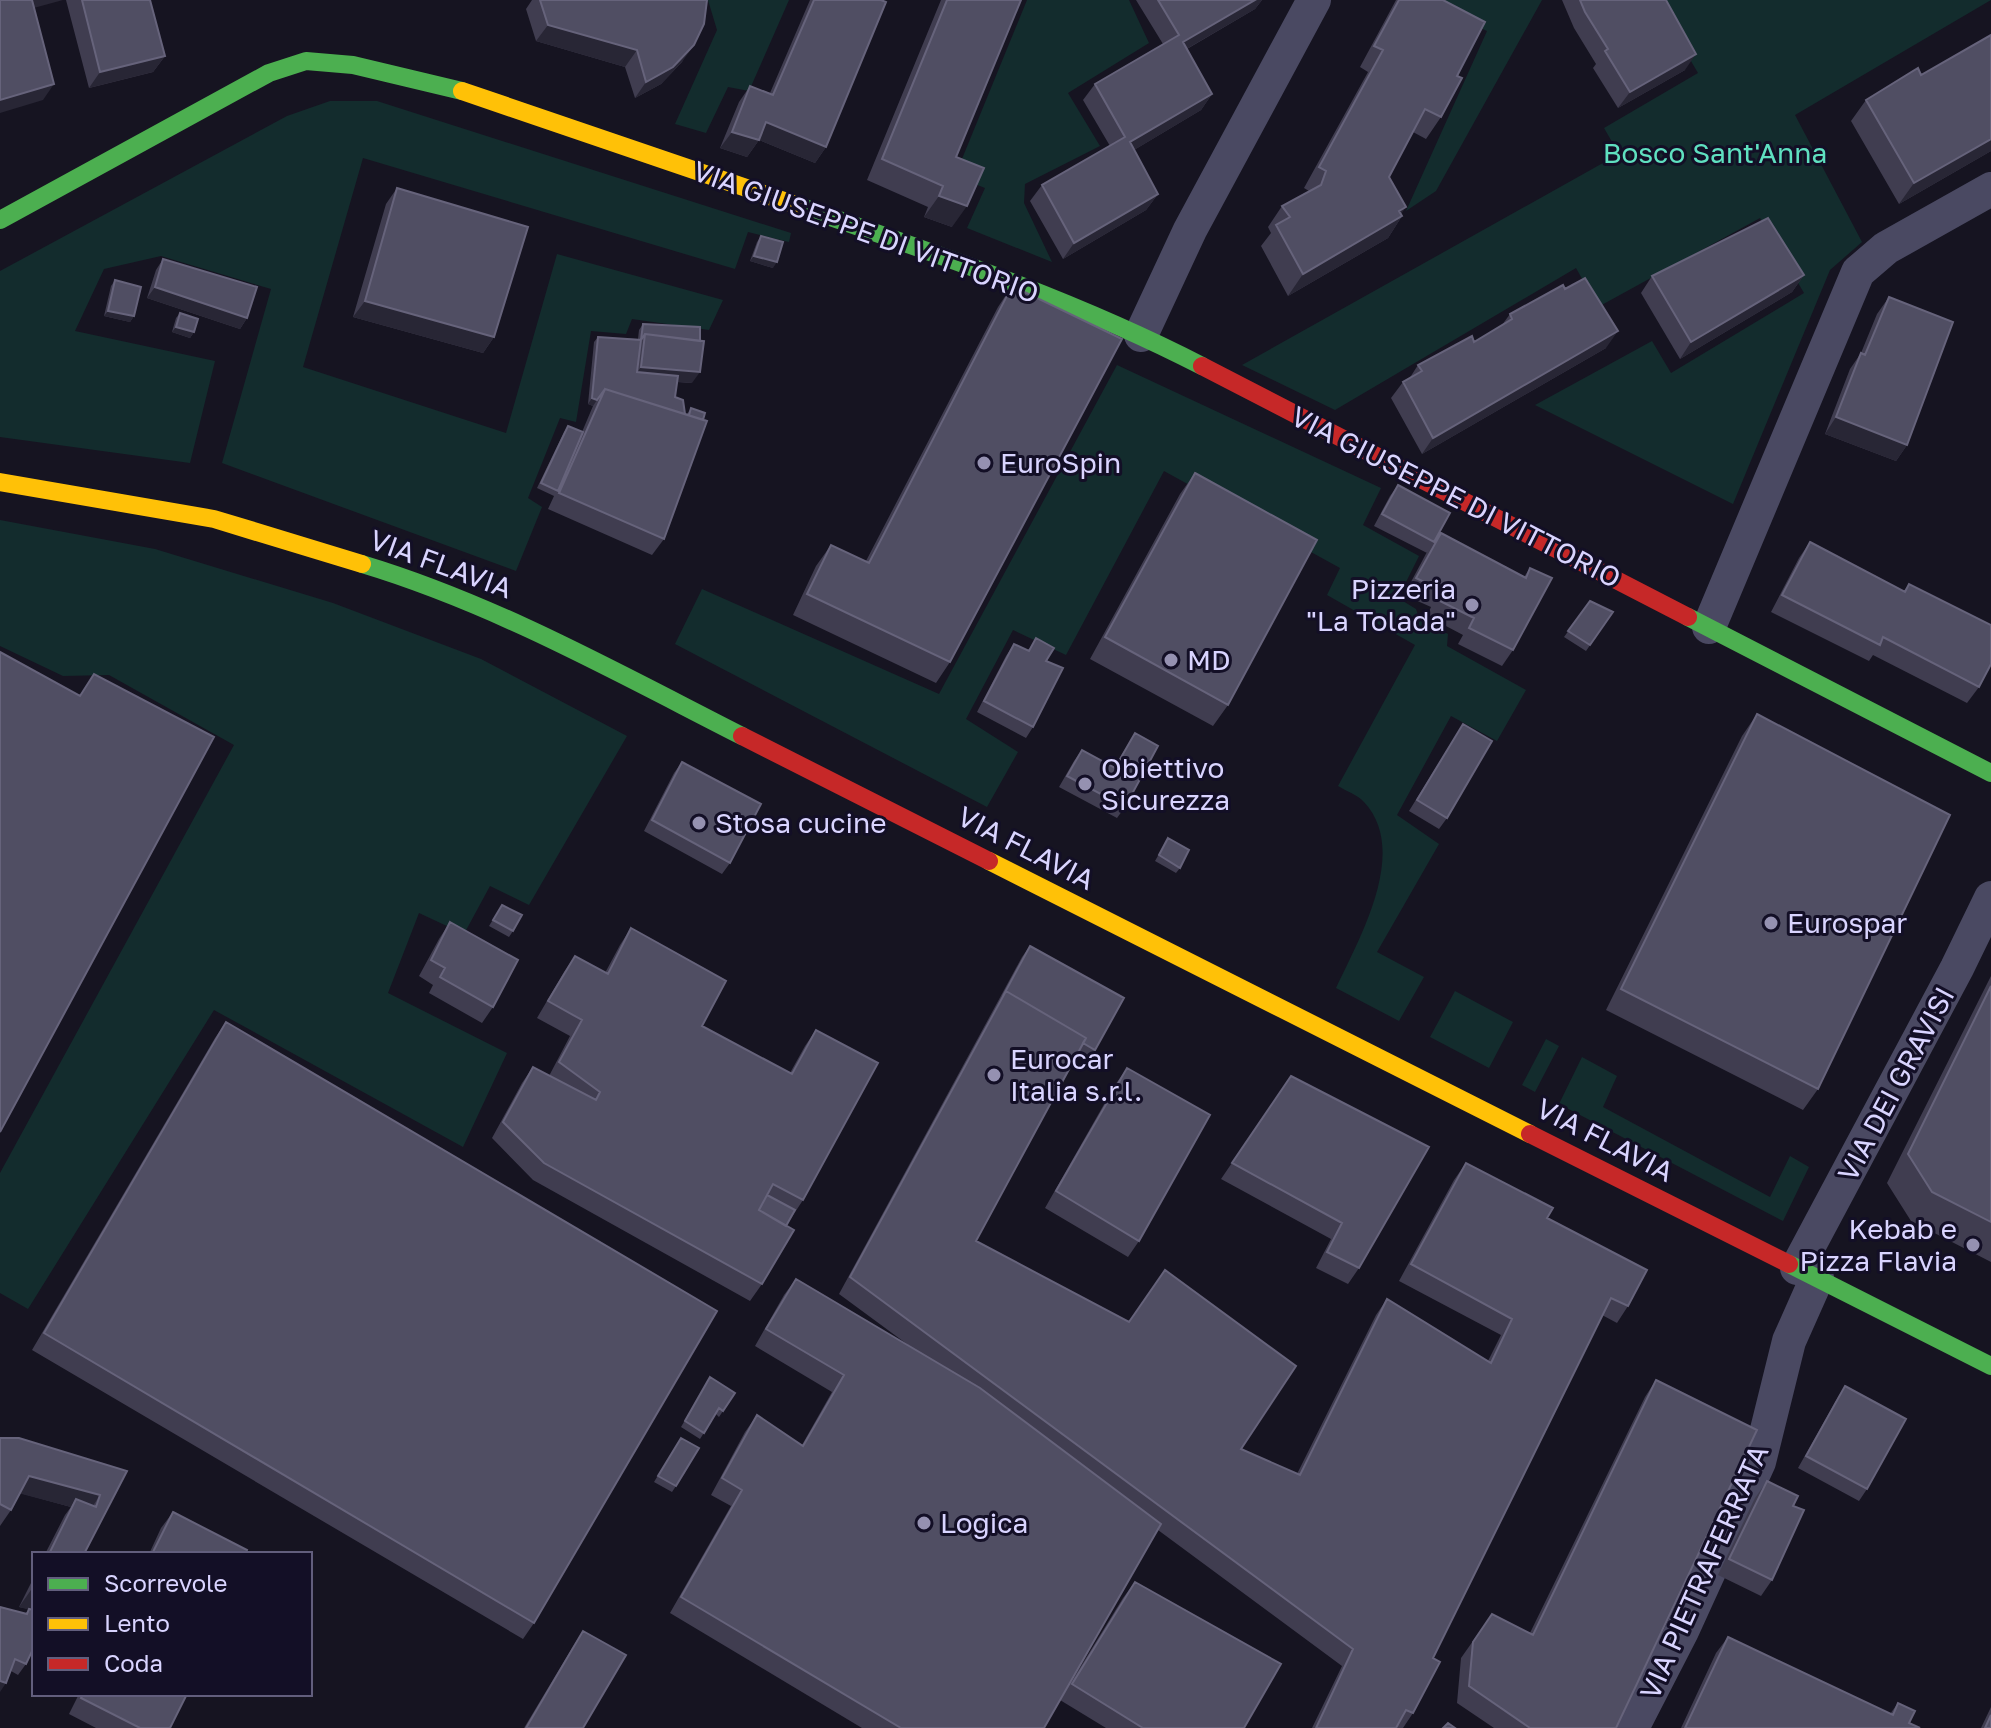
<svg xmlns="http://www.w3.org/2000/svg" width="1991" height="1728" font-family="'Golos Text',sans-serif">
<style>
.green{fill:#132c2d}
.lines{fill:none;stroke-linecap:round;stroke-linejoin:round}
.street{stroke:#4a4962;stroke-width:34}
.fast{stroke:#4caf50;stroke-width:18}
.slow{stroke:#ffc107;stroke-width:18}
.jam{stroke:#c62828;stroke-width:18}
.wall{fill:#403d50}
.shaded-wall{fill:#282635}
.building{fill:#504e63;stroke:#66637b;stroke-width:2}
.poi-dot{fill:#9591b1;stroke:#130f26;stroke-width:3}
.labels{text-anchor:middle;stroke-width:6;stroke-linejoin:round;paint-order:stroke}
.park-label{font-size:28px;fill:#5fe0c0;stroke:#130f26}
.street-label{font-size:28px;fill:#d9d4ff;stroke:#130f26}
.poi-label{font-size:28px;fill:#d9d4ff;stroke:#130f26;text-anchor:start}
</style>
<rect width="100%" height="100%" fill="#161421"/>
<!-- green -->
<path class="green" d="M708,0H789L749,91L728,87L706,133L675,124L717,30Z
M1027,0H1129L1149,43L1068,93L1100,146L1025,184L1024,203L1052,262L967,228L985,188L955,176Z
M1421,0H1542L1436,191L1406,211L1487,31Z
M1655,0H1991L1795,115L1862,242L1830,270L1733,504L1535,405L1652,341L1671,373L1804,293L1760,218L1598,307L1576,268L1335,410L1242,365L1619,154L1604,128L1698,73Z
M330,101H377L791,233L789,242L748,232L735,269L363,158L303,367L506,433L557,254L723,300L709,330L632,319L626,334L591,331L576,422L560,418L528,498L542,507L516,571L222,463L271,289L161,256L104,269L75,331L215,361L190,463L0,437V271L287,116Z
M1117,365L1381,488L1363,525L1419,556L1398,598L1416,609L1419,618L1448,634L1447,646L1526,690L1497,741L1451,716L1397,815L1439,844L1377,952L1424,977L1399,1021L1336,988C1359,939 1410,851 1364,802C1358,795 1346,791 1338,786L1415,645L1327,595L1340,568L1164,471L1066,655L1013,630L966,719L1018,752L987,807L675,644L702,589L939,694Z
M0,520L155,549L333,603L481,659L627,736L529,905L490,886L464,934L419,913L388,993L507,1053L463,1147L214,1010L28,1309L0,1293V1173L234,745L109,675L63,676L0,646Z
M1455,991L1513,1022L1489,1068L1430,1037Z
M1546,1039L1559,1046L1535,1092L1522,1085Z
M1582,1057L1617,1076L1603,1107L1770,1197L1790,1156L1809,1167L1783,1221L1559,1104Z"/>
<g class="lines">
<!-- street -->
<path class="street" d="M1141,335L1190,230L1314,0
M1709,627L1858,272L1886,248L1991,189
M1797,1268L1957,968L1991,898
M1632,1728L1682,1631L1759,1462L1789,1341L1817,1278"/>
<!-- fast -->
<path class="fast" d="M796,205C934,253 1072,299 1202,366
M0,220L269,73L306,61L353,65L462,91
M362,564C495,604 618,673 742,736
M1688,617L1991,773
M1789,1264L1991,1366"/>
<!-- slow -->
<path class="slow" d="M462,91L796,205
M0,482L214,519L362,564
M989,861L1530,1134"/>
<!-- jam -->
<path class="jam" d="M1202,366L1688,617
M742,736L989,861
M1530,1134L1789,1264"/>
</g>
<!-- wall -->
<path class="wall" d="M66,0H150L165,56L153,72L89,88Z
M532,0H707L682,62L661,84L635,98L625,67L536,41L526,9Z
M810,0H881L826,147L815,163L759,140L747,157L720,148L739,102L750,86L770,93Z
M941,0H1021L956,157L952,227L924,217L928,207L867,180Z
M1136,0H1262L1255,9L1187,49L1212,94L1201,110L1134,150L1158,194L1146,210L1063,259L1030,201L1042,185L1110,146L1083,100L1095,84L1163,44Z
M1396,0H1443L1457,76L1441,117L1426,139L1413,132L1389,177L1402,216L1388,238L1288,296L1261,246L1271,233L1268,227L1282,206L1309,191L1304,188L1368,72L1360,67Z
M1562,0H1666L1685,70L1618,108L1593,68L1596,64L1574,28Z
M1991,35V151L1899,204L1851,121L1866,100L1921,75Z
M397,188L494,337L483,353L353,317L386,204Z
M761,236L773,268L750,261L757,242Z
M163,259L247,318L240,329L147,298L156,270Z
M1804,275L1792,292L1680,359L1641,293L1652,276Z
M115,280L134,316L130,322L104,316L111,286Z
M1012,286L950,662L936,683L793,615L816,566L831,545L866,561L998,307Z
M1889,297L1907,445L1896,461L1825,434L1850,369L1861,353L1877,314Z
M180,313L194,332L190,338L172,332L176,318Z
M1510,314L1606,348L1422,454L1391,398L1403,382L1409,379L1418,365L1474,342L1502,325Z
M643,324L692,383L677,382L675,397L685,414H687L691,408L664,539L652,555L548,509L554,496L537,488L564,432L568,426L582,432L593,406L588,404L594,342L598,337L638,339L639,330Z
M1195,473L1228,705L1213,726L1090,659L1180,494Z
M1398,485L1435,541L1524,577L1530,568L1513,650L1502,666L1458,644L1463,635L1427,616L1431,607L1404,595L1428,550L1427,553L1374,526L1390,496Z
M1810,542L1903,592L1909,584L1979,687L1967,703L1873,655L1869,661L1771,612L1799,558Z
M1590,601L1613,612L1586,651L1564,637Z
M1036,638L1046,661L1033,727L1026,738L977,712L1006,656L1014,644L1028,651Z
M1757,714L1818,1089L1803,1110L1606,1010L1742,736Z
M1463,724L1447,818L1439,829L1409,811Z
M1135,733L1125,807L1117,818L1059,787L1074,761L1082,750L1114,767Z
M682,762L730,863L722,874L644,831L674,773Z
M1168,838L1180,868L1176,873L1155,861Z
M502,905L513,931L509,937L489,926Z
M450,922L493,1007L482,1023L429,993L433,985L419,976L439,939Z
M631,928L702,1026L790,1073L805,1046L816,1030L803,1200L786,1226L762,1284L750,1301L533,1180L492,1138L522,1083L533,1067L549,1076L570,1036L537,1018L564,972L575,956L605,973L620,945Z
M1030,946L1095,1050L1087,1061L1076,1055L976,1241L1241,1449L1297,1474L1376,1315L1387,1299L1488,1361L1501,1335L1399,1281L1454,1180L1466,1163L1547,1218L1628,1306L1617,1323L1602,1315L1433,1658L1413,1713L1403,1728H1312L1342,1666L1158,1530L1044,1728H862L670,1613L731,1506L711,1495L745,1432L757,1415L802,1445L832,1392L755,1346L784,1295L796,1279L911,1347L839,1294L1022,957Z
M1991,976V1262L1911,1221L1887,1183Z
M226,1022L534,1623L523,1639L32,1350L215,1038Z
M1127,1068L1139,1241L1128,1257L1045,1208L1115,1085Z
M1291,1076L1359,1268L1348,1284L1316,1268L1331,1239L1221,1179Z
M710,1377L735,1393L719,1417L716,1414L700,1439L681,1427Z
M1656,1380L1616,1728H1494L1457,1703L1461,1658L1492,1614L1530,1633L1645,1397Z
M1845,1386L1867,1489L1859,1501L1798,1468L1838,1397Z
M0,1438L127,1471L84,1554H45L65,1515L71,1507L20,1493L11,1510L0,1526Z
M677,1444L676,1486L672,1492L654,1482Z
M1767,1481L1793,1506L1772,1580L1761,1596L1718,1575L1755,1498Z
M173,1512L245,1554H149L161,1528Z
M34,1577V1647L26,1664L18,1675L11,1671L25,1614L29,1609L19,1607Z
M1135,1582L1244,1728H1106L1060,1700L1123,1598Z
M583,1631V1728H524L572,1648Z
M1728,1637L1890,1714L1898,1703L1909,1723L1920,1728H1681L1716,1653Z
M79,1694H187L170,1728H96L69,1714Z
M1991,1707V1728H1981Z"/>
<!-- shaded-wall -->
<path class="shaded-wall" d="M27,0H63L19,12Z
M1255,0H1262L1255,9L1171,58L1183,42Z
M548,25L637,50L625,67L536,41Z
M694,45L682,62L661,84L635,98L646,82Z
M1696,54L1685,70L1618,108L1630,92Z
M165,56L153,72L89,88L100,72Z
M54,84L43,100L0,113V100Z
M1212,94L1201,110L1119,159L1130,142Z
M766,122L826,147L815,163L754,138Z
M732,132L759,140L747,157L720,148Z
M1991,139V151L1899,204L1914,183Z
M1158,194L1146,210L1063,259L1074,243Z
M939,196L967,206L952,227L924,217Z
M1406,207L1397,220L1402,216L1388,238L1288,296L1303,274Z
M754,256L777,262L773,268L750,261Z
M1804,275L1792,292L1680,359L1691,342Z
M155,287L247,318L240,329L147,298Z
M365,301L494,337L483,353L353,317Z
M108,311L134,316L130,322L104,316Z
M176,327L194,332L190,338L172,332Z
M1618,331L1606,348L1422,454L1433,438Z
M641,367L700,372L692,383L633,378Z
M592,398L597,400L593,406L588,404Z
M1836,417L1907,445L1896,461L1825,434Z
M29,1476L100,1495L89,1512L76,1499L71,1507L18,1493Z
M31,1590L34,1591V1611L19,1607Z
M0,1681L6,1683L0,1692Z"/>
<!-- building -->
<path class="building" d="M0,0H32L54,84L0,100Z
M82,0H150L165,56L100,72Z
M540,0H707L704,24L694,45L673,67L646,82L637,50L548,25Z
M814,0H881L886,2L826,147L766,122L759,140L732,132L750,86L773,95Z
M947,0H1021L956,157L984,168L967,206L939,196L943,186L882,159Z
M1158,0H1255L1183,42L1212,94L1130,142L1158,194L1074,243L1042,185L1125,137L1095,84L1179,35Z
M1399,0H1443L1485,22L1457,76L1462,78L1441,117L1425,109L1389,177L1406,207L1399,211L1402,216L1303,274L1276,225L1290,217L1282,206L1321,185L1326,171L1319,167L1383,50L1374,46Z
M1580,0H1666L1696,54L1630,92L1605,51L1608,49L1585,12Z
M1991,35V139L1914,183L1866,100L1918,68L1921,75Z
M397,188L528,227L494,337L365,301Z
M1768,218L1804,275L1691,342L1652,276Z
M761,236L783,242L777,262L754,256Z
M163,259L257,287L247,318L155,287Z
M1585,278L1618,331L1433,438L1403,382L1422,371L1418,365L1472,336L1474,342L1512,319L1510,314L1563,285L1565,289Z
M115,280L141,287L134,316L108,311Z
M1012,286L1122,339L950,662L807,594L831,545L869,563Z
M1889,297L1953,322L1907,445L1836,417L1861,353L1865,355Z
M180,313L198,319L194,332L176,327Z
M643,324L700,327V341L645,334L641,340Z
M645,334L704,341L700,372L641,367Z
M598,337L641,340L637,372L678,376L675,397L683,400L685,414L689,415L691,408L705,413L703,420L605,389L597,400L592,398Z
M605,389L707,421L664,539L559,493Z
M568,426L583,432L558,491L541,483Z
M1195,473L1317,540L1228,705L1105,637Z
M1398,485L1450,513L1434,542L1382,514Z
M1441,533L1526,578L1530,568L1552,578L1513,650L1469,628L1474,618L1438,600L1442,591L1416,578Z
M1810,542L1905,592L1909,584L1991,625V664L1979,687L1883,637L1880,645L1782,595Z
M1590,601L1613,612L1590,645L1568,631Z
M1036,638L1054,648L1046,661L1063,668L1033,727L984,701L1014,644L1029,651Z
M0,652L80,696L94,674L214,737L0,1132Z
M1757,714L1950,815L1818,1089L1621,989Z
M1463,724L1492,741L1447,818L1417,800Z
M1135,733L1158,746L1125,807L1067,776L1082,750L1115,768Z
M682,762L761,804L730,863L652,820Z
M1168,838L1189,850L1180,868L1159,855Z
M502,905L522,915L513,931L493,920Z
M450,922L518,960L493,1007L440,977L445,968L431,960Z
M631,928L726,981L702,1026L792,1074L816,1030L878,1063L803,1200L773,1184L759,1210L794,1230L762,1284L544,1163L503,1122L533,1067L596,1100L600,1092L559,1062L582,1020L548,1001L575,956L608,974Z
M1030,946L1124,998L1095,1050L1083,1043L1086,1038L1006,991L1003,996Z
M1991,986V1222L1932,1192L1908,1154Z
M1006,991L1086,1038L976,1241L1129,1322L1165,1270L1296,1366L1241,1449L1300,1475L1387,1299L1491,1363L1512,1319L1411,1264L1466,1163L1553,1208L1547,1218L1647,1270L1628,1306L1611,1298L1433,1658L1440,1662L1413,1713L1406,1710L1396,1728H1316L1353,1649L850,1277Z
M226,1022L717,1311L534,1623L44,1333Z
M1127,1068L1210,1115L1139,1241L1056,1191Z
M1291,1076L1429,1147L1359,1268L1327,1252L1342,1223L1232,1163Z
M767,1195L795,1210L786,1226L759,1210Z
M796,1279L980,1388L1161,1524L1044,1728H901L681,1597L742,1490L722,1478L757,1415L803,1446L844,1375L766,1329Z
M710,1377L735,1393L723,1411L719,1408L704,1433L685,1421Z
M1656,1380L1757,1430L1616,1728H1530L1469,1686L1473,1642L1492,1614L1533,1635Z
M1845,1386L1906,1419L1867,1489L1806,1456Z
M0,1438H19L127,1471L84,1554H49L76,1499L96,1507L100,1495L29,1476L11,1510L0,1504Z
M681,1438L699,1448L676,1486L658,1476Z
M1767,1481L1798,1496L1793,1506L1804,1510L1772,1580L1729,1559Z
M173,1512L247,1550L245,1554H152Z
M1135,1582L1281,1664L1244,1728H1143L1072,1684Z
M0,1607L27,1614L29,1609L34,1610V1647L26,1664L15,1659L6,1683L0,1681Z
M583,1631L626,1655L583,1728H526Z
M1728,1637L1893,1715L1898,1703L1915,1711L1909,1723L1920,1728H1685Z
M83,1694H187L170,1728H140L81,1698Z
M1991,1715V1728H1985Z
M1448,1723L1455,1728H1443Z"/>
<!-- markers -->
<g class="poi-dot">
<circle cx="984" cy="463" r="8"/>
<circle cx="1472" cy="605" r="8"/>
<circle cx="1171" cy="660" r="8"/>
<circle cx="1085" cy="784" r="8"/>
<circle cx="699" cy="823" r="8"/>
<circle cx="1771" cy="923" r="8"/>
<circle cx="994" cy="1075" r="8"/>
<circle cx="1973" cy="1245" r="8"/>
<circle cx="924" cy="1523" r="8"/>
</g>
<g class="labels">
<!-- park labels -->
<g class="park-label">
<text x="1715" y="163">Bosco Sant'Anna</text>
</g>
<!-- street labels -->
<g class="street-label">
<text transform="translate(866 232) rotate(20)" y="10">VIA GIUSEPPE DI VITTORIO</text>
<text transform="translate(1456 497) rotate(27)" y="10">VIA GIUSEPPE DI VITTORIO</text>
<text transform="translate(441 564) rotate(20)" y="10">VIA FLAVIA</text>
<text transform="translate(1026 848) rotate(27)" y="10">VIA FLAVIA</text>
<text transform="translate(1896 1084) rotate(-62)" y="10">VIA DEI GRAVISI</text>
<text transform="translate(1605 1140) rotate(27)" y="10">VIA FLAVIA</text>
<text transform="translate(1704 1572) rotate(-66)" y="10">VIA PIETRAFERRATA</text>
</g>
<!-- poi labels -->
<g class="poi-label">
<text x="1000" y="473">EuroSpin</text>
<text x="1456" y="599" text-anchor="end">Pizzeria<tspan x="1456" dy="32">"La Tolada"</tspan></text>
<text x="1187" y="670">MD</text>
<text x="1101" y="778">Obiettivo<tspan x="1101" dy="32">Sicurezza</tspan></text>
<text x="715" y="833">Stosa cucine</text>
<text x="1787" y="933">Eurospar</text>
<text x="1010" y="1069">Eurocar<tspan x="1010" dy="32">Italia s.r.l.</tspan></text>
<text x="1957" y="1239" text-anchor="end">Kebab e<tspan x="1957" dy="32">Pizza Flavia</tspan></text>
<text x="940" y="1533">Logica</text>
</g>
</g>
<!-- legend -->
<rect x="32" y="1552" width="280" height="144" fill="#130f26" stroke="#625e7d" stroke-width="2"/>
<rect x="48" y="1578" width="40" height="12" fill="#4caf50" stroke="#625e7d" stroke-width="2"/>
<text x="104" y="1592" font-size="24" fill="#d9d4ff">Scorrevole</text>
<rect x="48" y="1618" width="40" height="12" fill="#ffc107" stroke="#625e7d" stroke-width="2"/>
<text x="104" y="1632" font-size="24" fill="#d9d4ff">Lento</text>
<rect x="48" y="1658" width="40" height="12" fill="#c62828" stroke="#625e7d" stroke-width="2"/>
<text x="104" y="1672" font-size="24" fill="#d9d4ff">Coda</text>
</svg>
